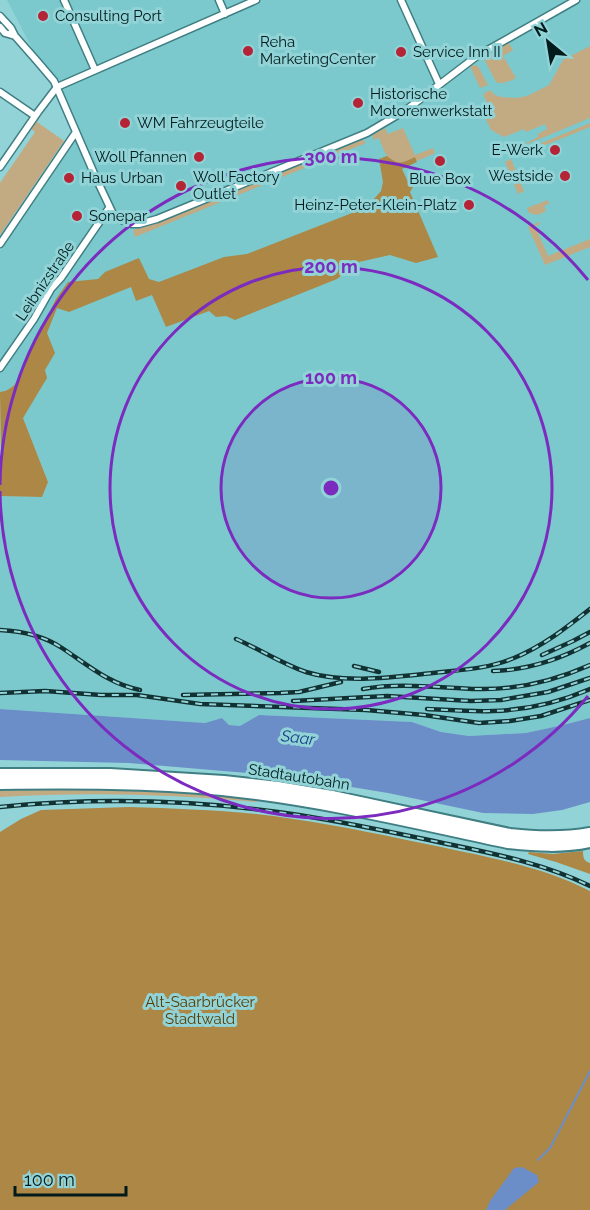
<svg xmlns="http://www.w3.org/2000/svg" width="590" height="1210" font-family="Raleway,sans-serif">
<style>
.built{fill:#7cc9cd}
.green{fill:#c2aa83}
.forest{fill:#ac8745}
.water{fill:#6b8ec8}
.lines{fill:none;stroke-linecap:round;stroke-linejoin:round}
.stream{stroke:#6b8ec8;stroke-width:2}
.minor-casing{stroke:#3f7f83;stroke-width:9}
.motorway-casing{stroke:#3f7f83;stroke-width:14}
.minor{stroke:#fff;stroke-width:6}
.motorway{stroke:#fff;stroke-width:10}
.rail-casing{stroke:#123133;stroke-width:4.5}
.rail{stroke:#91d3d6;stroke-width:2;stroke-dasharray:7;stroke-linecap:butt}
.ring{fill:none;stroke:#7b2cbf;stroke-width:3}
.poi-dot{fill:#b52336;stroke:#91d3d6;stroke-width:2}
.labels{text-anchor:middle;stroke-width:6;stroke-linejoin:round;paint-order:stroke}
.poi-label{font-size:15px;fill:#011b1d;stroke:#91d3d6;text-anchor:start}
.street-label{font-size:15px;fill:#011b1d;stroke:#91d3d6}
.park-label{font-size:15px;fill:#573d04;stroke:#91d3d6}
.water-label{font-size:16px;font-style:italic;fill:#174086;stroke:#91d3d6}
.centre{fill:#7b2cbf;stroke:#91d3d6;stroke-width:3}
.ring-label{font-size:18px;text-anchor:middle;font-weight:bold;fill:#7b2cbf;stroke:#91d3d6;stroke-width:6;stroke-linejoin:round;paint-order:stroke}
</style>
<rect width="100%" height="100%" fill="#91d3d6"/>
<!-- built -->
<path class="built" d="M7,0H590V718L563,725L526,733L469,736L441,732L412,722L259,715L240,726L229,725L222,718L205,723L0,709V496L42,497L48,482L23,418L17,382L7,392H0V251L78,137Z"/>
<!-- green -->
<path class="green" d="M590,39V118L525,145V144L538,137V134L547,129L545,124L526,132L524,129L504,137L491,130L482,111L489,107L483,94L490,90L495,95L501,97L516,98L527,96L549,85L563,60L590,46Z
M508,42L513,50L503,56L516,78C510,81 502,85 496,82L484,59L486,55Z
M472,65L478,66L488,85L480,88L470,66Z
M39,116L40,117L37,122L64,141L0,235V183L35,132L30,128Z
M590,123V127L528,152L527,149Z
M385,128L388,134L403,128L415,155L433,148L435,153L417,161L415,158C411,159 405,163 401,163C387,165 383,147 379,138L373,140V135L375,133Z
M362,139L366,143L135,237L133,231L135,229L151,225Z
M511,159L524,191L518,194L505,162Z
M548,200L549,204L544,206L546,211L538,215L529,213L527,208Z
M539,222L540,224L535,226L548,256L590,239V247L545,265L528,227Z
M51,789C120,789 189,792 258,799L257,802C171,794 86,792 0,797V791Z"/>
<!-- forest -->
<path class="forest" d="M387,156C399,166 402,163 415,157L417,162L402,169L408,182L425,175L424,182L413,187L410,192L438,257L416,263L390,255L359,262L337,279L235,320L226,316L216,317L209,311L166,327L152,295L136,301L131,287L69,312L57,308L47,333L55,353L45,370L47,378L23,418L48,482L42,497L0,496V459L1,458L0,392C16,391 25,371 27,357L56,299L68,282L98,279L105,272L139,258L149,279L159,282L224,257L247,254L352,213L374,199L381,191L383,182L379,159Z
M129,807C183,809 239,810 293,819C343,826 392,837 441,847C492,858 544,867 590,891V1210H0V832L21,819L41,810Z
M583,851C583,858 584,861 590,863V874L556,862L528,854L529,852L553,854Z"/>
<!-- water -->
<path class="water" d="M0,709L205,723L222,718L229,725L240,726L259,715L412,722L441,732L469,736L526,733L563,725L590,718V802L562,810L533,814L483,813L388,793L315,781L258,774L129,763L0,760Z
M522,1167L537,1175L539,1182L505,1210H486L490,1201L514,1168Z"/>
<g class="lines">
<!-- stream -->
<path class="stream" d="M538,1160L550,1148L590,1071"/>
<!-- minor casing -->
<g class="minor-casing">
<path id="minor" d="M64,0L95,70
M219,0L225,14
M401,0L439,84
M0,16L11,28L15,36L37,61L54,81L96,178L113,214L119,219L132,224H139L157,219L367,133L406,110L477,56L576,0
M0,27L5,33L15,36
M0,92L35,116
M0,167L38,112L57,87L256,0
M0,244L76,132
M0,368L34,319L51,289L61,278L109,208"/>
</g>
<!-- motorway casing -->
<g class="motorway-casing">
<path id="motorway" d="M0,774H110L224,781L278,787L332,796L510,834C537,837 563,838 590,833
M0,784C74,783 148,783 222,790C319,800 414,823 508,843C536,846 563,848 590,842"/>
</g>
<!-- minor -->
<use href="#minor" class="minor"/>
<!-- motorway -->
<use href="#motorway" class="motorway"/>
<!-- rail casing -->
<g class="rail-casing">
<path id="rail" d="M0,630C22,631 44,636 62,648C88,665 109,684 140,690
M236,639C259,649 283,664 306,672C345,684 394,677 433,673C460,670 488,669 514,658C543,646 566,628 590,609
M542,655L573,641L590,632
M354,666L379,672
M493,671C527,670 561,659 590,643
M363,689C401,682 440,688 478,689C517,690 554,681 590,665
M0,693L45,691L101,695H137L200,704L366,710L424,715L479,723L510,721L541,716L590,700
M183,695L280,693L299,692L341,682
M293,701L387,696L471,701L501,700L548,692L590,678
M427,709C449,710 472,712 493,711C526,710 560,702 590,689
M0,807C99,797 201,800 299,815C343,822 386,831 429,840C484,852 539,861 590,886"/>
</g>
<!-- rail -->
<use href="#rail" class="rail"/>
</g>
<!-- distance rings -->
<circle cx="331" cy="488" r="110" fill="#7b2cbf" fill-opacity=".12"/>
<g class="ring">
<circle cx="331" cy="488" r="110"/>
<circle cx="331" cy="488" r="221"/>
<path d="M588 696A331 331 0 0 1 0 491M0 485A331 331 0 0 1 588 280"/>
</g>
<!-- markers -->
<g class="poi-dot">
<circle cx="43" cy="16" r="6"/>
<circle cx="248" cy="51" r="6"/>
<circle cx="401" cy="52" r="6"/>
<circle cx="358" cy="103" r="6"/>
<circle cx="125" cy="123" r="6"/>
<circle cx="555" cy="150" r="6"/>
<circle cx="199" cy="157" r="6"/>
<circle cx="440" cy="161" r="6"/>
<circle cx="565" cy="176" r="6"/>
<circle cx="69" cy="178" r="6"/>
<circle cx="181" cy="186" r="6"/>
<circle cx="469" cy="205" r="6"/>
<circle cx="77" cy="216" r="6"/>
</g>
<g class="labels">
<!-- poi labels -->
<g class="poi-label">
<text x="55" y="21">Consulting Port</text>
<text x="260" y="47">Reha<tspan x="260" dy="17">MarketingCenter</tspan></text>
<text x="413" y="57">Service Inn II</text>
<text x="370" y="99">Historische<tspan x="370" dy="17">Motorenwerkstatt</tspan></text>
<text x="137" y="128">WM Fahrzeugteile</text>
<text x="543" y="155" text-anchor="end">E-Werk</text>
<text x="187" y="162" text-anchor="end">Woll Pfannen</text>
<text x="553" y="181" text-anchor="end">Westside</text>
<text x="193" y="182">Woll Factory<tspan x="193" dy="17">Outlet</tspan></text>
<text x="81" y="183">Haus Urban</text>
<text x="440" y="184" text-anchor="middle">Blue Box</text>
<text x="457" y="210" text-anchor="end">Heinz-Peter-Klein-Platz</text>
<text x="89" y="221">Sonepar</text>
</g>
<!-- street labels -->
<g class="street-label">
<text transform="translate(45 281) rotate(-56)" y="5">Leibnizstraße</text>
<text transform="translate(299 777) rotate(9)" y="5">Stadtautobahn</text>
</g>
<!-- park labels -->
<g class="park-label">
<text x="200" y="1007">Alt-Saarbrücker<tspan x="200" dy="17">Stadtwald</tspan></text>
</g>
<!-- water labels -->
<g class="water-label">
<text transform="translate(298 737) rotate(7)" y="6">Saar</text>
</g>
</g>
<circle cx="331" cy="488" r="9" class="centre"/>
<g class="ring-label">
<text x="331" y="163">300 m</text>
<text x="331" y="273">200 m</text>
<text x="331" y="384">100 m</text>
</g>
<!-- north arrow -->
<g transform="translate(548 42) rotate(330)" stroke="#91d3d6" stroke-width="4.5" paint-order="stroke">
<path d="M0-4.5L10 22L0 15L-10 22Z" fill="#011b1d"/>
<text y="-9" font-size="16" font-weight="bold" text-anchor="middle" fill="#011b1d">N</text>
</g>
<!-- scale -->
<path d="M15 1186v9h111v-9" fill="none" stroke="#011b1d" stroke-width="3"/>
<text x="24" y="1186" font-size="18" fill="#011b1d" stroke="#91d3d6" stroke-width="4.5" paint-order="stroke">100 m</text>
</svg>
